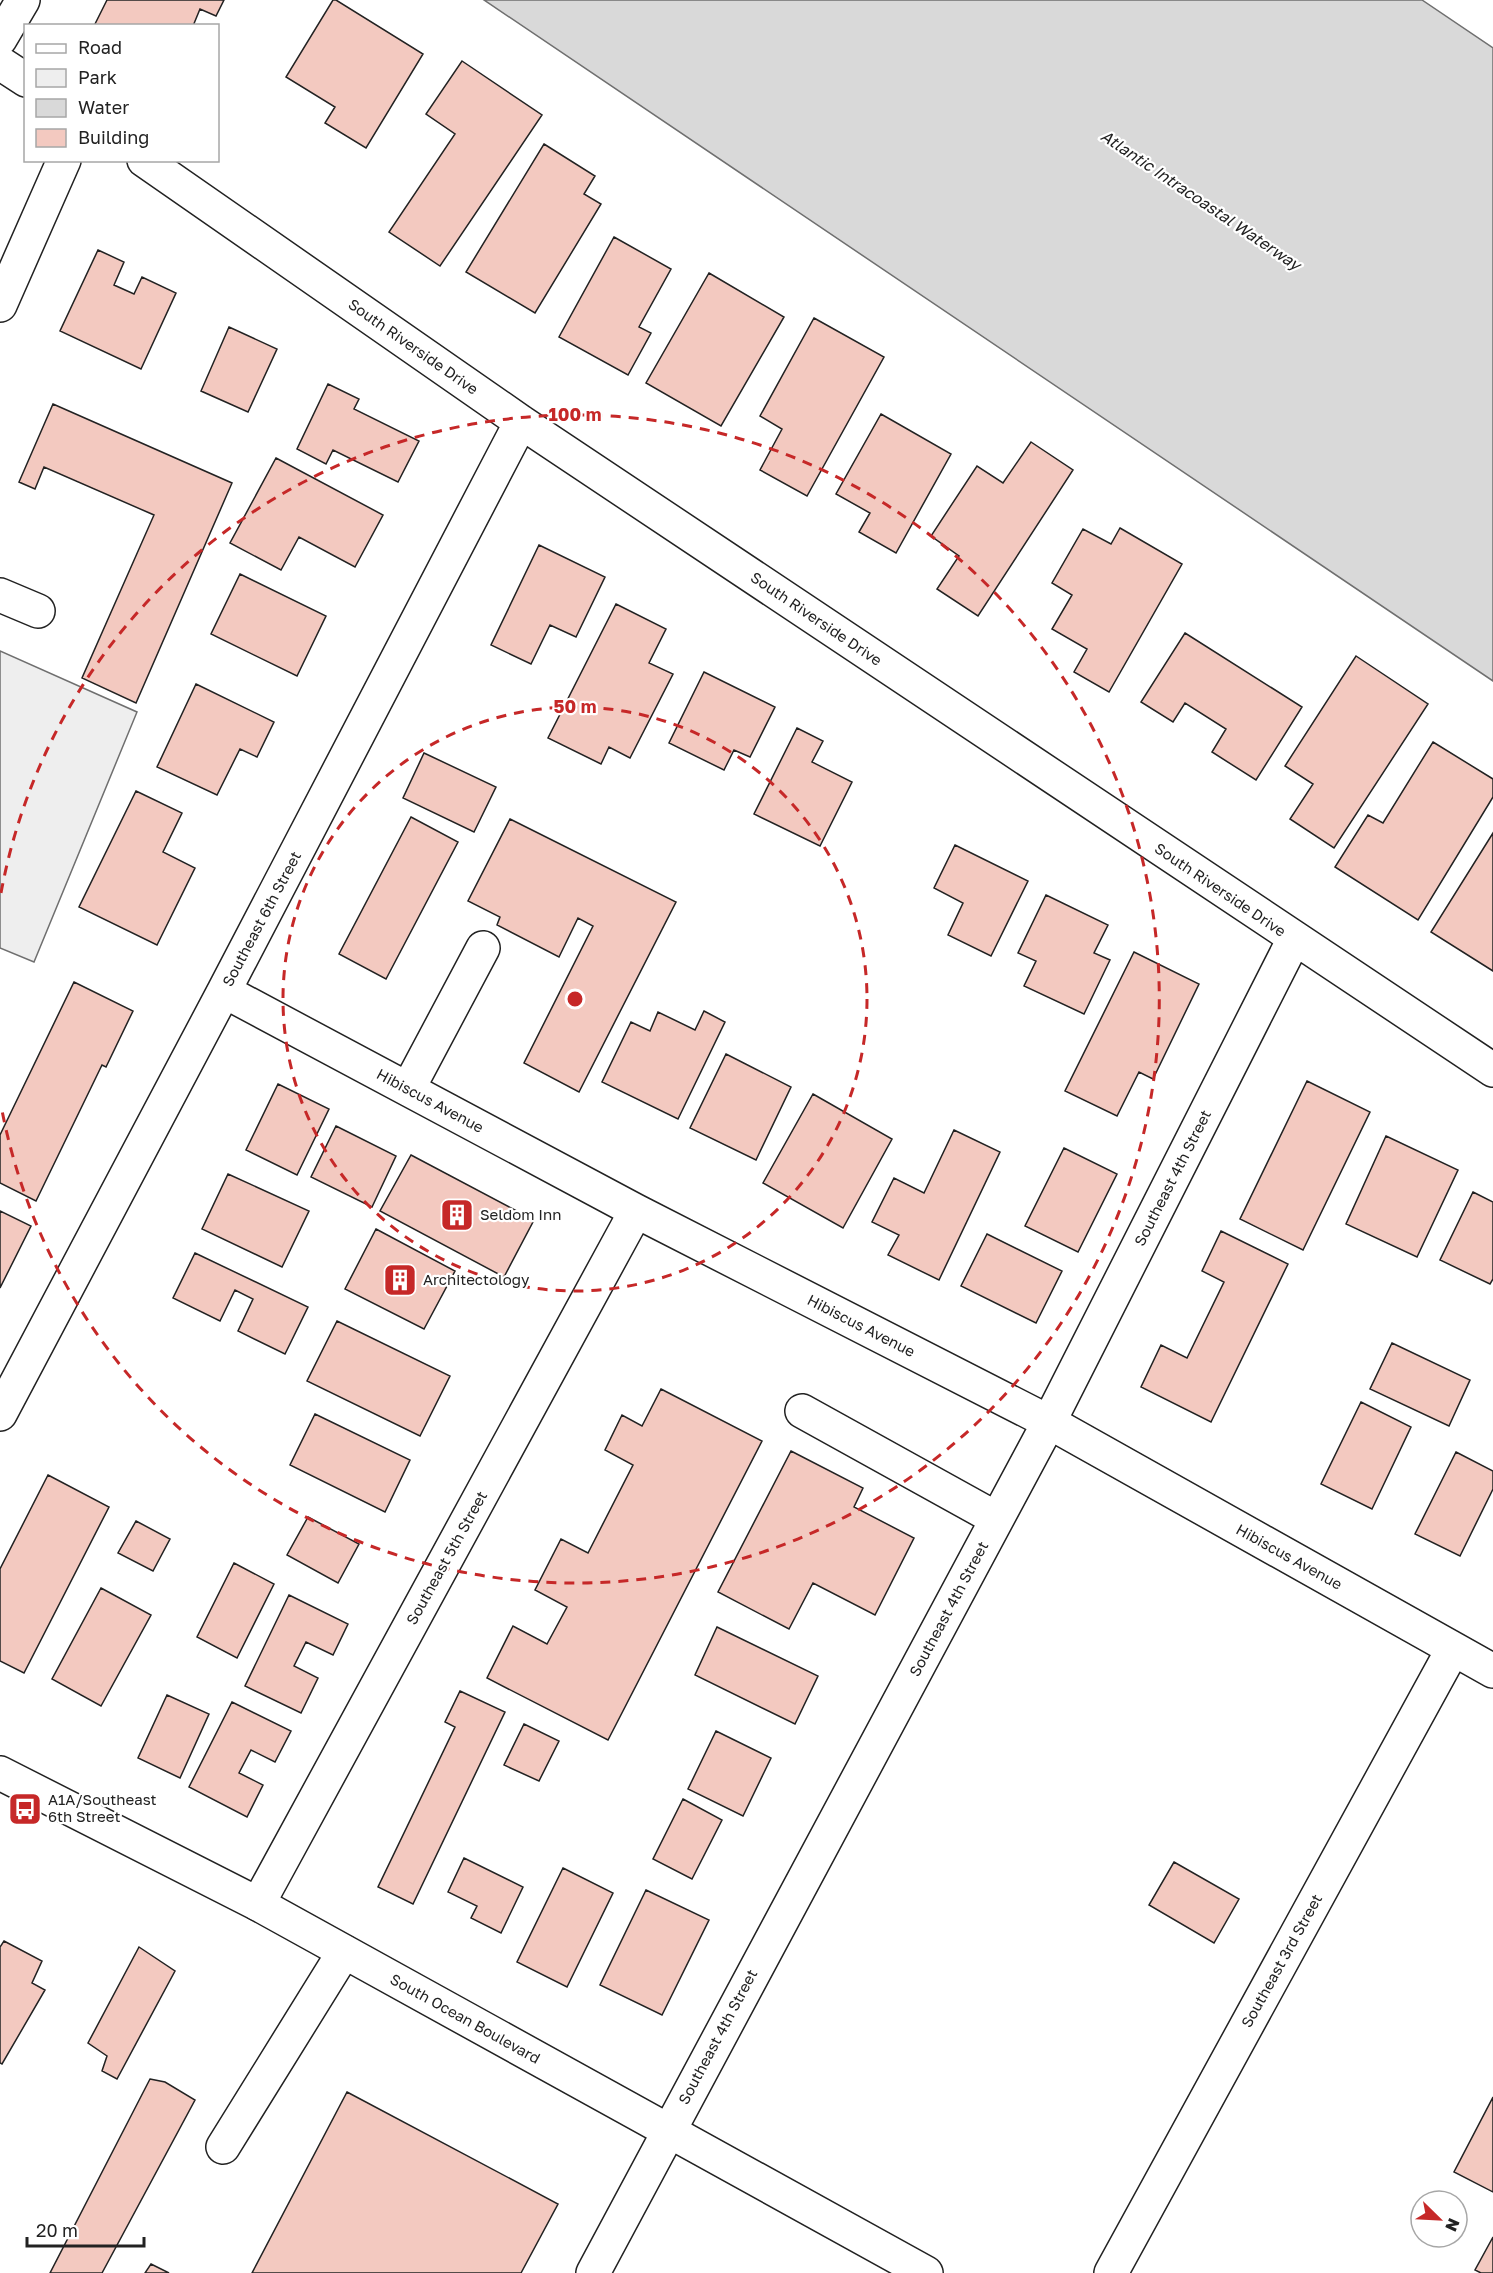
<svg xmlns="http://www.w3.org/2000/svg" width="1493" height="2273" font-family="'Golos Text',sans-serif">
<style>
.green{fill:#eee;stroke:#6f6f6f;stroke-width:1.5}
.water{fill:#d9d9d9;stroke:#6f6f6f;stroke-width:1.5}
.building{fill:#f3c9c0;stroke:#222;stroke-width:1.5}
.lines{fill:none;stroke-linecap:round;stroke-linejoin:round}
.minor-casing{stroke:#222;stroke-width:36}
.major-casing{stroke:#222;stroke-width:36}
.minor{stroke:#fff;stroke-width:33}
.major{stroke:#fff;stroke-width:33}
.ring{fill:none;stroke:#c62828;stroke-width:3;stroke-dasharray:10 8}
.labels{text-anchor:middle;stroke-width:4.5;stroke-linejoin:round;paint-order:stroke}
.street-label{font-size:15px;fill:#222;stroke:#fff}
.poi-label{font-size:15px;fill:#222;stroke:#fff;text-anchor:start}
.water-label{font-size:16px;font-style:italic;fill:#222;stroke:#fff}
.centre{fill:#c62828;stroke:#fff;stroke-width:3}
.ring-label{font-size:18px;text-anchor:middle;font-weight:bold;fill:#c62828;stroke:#fff;stroke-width:4.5;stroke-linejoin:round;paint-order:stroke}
</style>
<rect width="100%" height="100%" fill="#fff"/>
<!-- green -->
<path class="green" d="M0,651L137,712L34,962L0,948Z"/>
<!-- water -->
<path class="water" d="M484,0H1422L1493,48V681Z"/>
<!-- building -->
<path class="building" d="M107,0H224L216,16L200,9L193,26H94Z
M333,0H336L423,54L366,148L325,123L335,107L286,77Z
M462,61L542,115L440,266L389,232L455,134L426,114Z
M544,144L595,176L584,194L601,204L535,313L466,272Z
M614,237L671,269L639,327L651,333L628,375L559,337Z
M98,250L124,262L114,285L134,294L142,277L176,293L141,369L60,331Z
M709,273L784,317L721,426L646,383Z
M814,318L884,357L807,496L760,470L782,429L760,416Z
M229,327L277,349L248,412L201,391Z
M328,384L359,399L354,409L419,441L398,482L333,450L326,464L297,449Z
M53,404L232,483L136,703L82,678L154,515L44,467L35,489L19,482Z
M881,414L951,454L896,553L859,532L870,513L836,494Z
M1031,442L1073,470L978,616L937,589L959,556L931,536L977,466L1003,483Z
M276,458L383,515L355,567L299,537L281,570L230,543Z
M1120,528L1182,564L1109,692L1074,672L1087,649L1052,629L1072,595L1052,583L1083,529L1111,544Z
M539,545L605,577L576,637L550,625L531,664L491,645Z
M240,574L326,616L297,676L211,634Z
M616,604L666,629L649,663L673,674L630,758L609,747L601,764L548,738Z
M1185,633L1302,707L1256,780L1212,752L1226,729L1185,703L1173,722L1141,702Z
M1356,656L1428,704L1334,848L1290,819L1313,784L1285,766Z
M704,672L775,707L750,757L734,750L724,770L669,743Z
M196,684L274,722L257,757L240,749L217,795L157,767Z
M797,728L823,741L812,762L852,782L820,846L754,814Z
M1433,742L1493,779V797L1418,920L1335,867L1368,815L1383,823Z
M424,753L496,787L474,832L403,798Z
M136,791L182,813L163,852L195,868L157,945L79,907Z
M411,817L458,842L386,979L339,954Z
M510,819L676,902L579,1092L524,1063L593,926L578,918L559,957L497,925L500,917L468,901Z
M1493,833V971L1431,932Z
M955,845L1028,881L991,956L948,935L963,903L934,888Z
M1046,895L1108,925L1094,953L1110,960L1084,1014L1024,986L1036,961L1018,953Z
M1134,952L1199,984L1153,1079L1139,1072L1117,1116L1065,1091Z
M74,982L133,1011L106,1067L102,1065L36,1201L0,1183V1135Z
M704,1011L725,1022L678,1119L602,1082L631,1022L650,1031L658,1012L695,1030Z
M726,1054L791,1087L756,1160L690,1128Z
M1307,1081L1370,1112L1303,1250L1240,1219Z
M278,1084L329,1109L297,1175L246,1150Z
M813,1094L892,1139L843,1228L763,1183Z
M336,1126L396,1156L372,1207L311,1177Z
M954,1130L1000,1152L939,1280L888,1255L899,1235L872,1222L894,1178L924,1193Z
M1386,1136L1458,1170L1417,1257L1346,1224Z
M1064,1148L1117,1174L1078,1252L1025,1226Z
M411,1155L534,1220L504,1277L380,1211Z
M228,1174L309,1211L282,1267L202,1229Z
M1473,1192L1493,1202V1279L1490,1284L1440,1260Z
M0,1211L31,1226L0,1288Z
M376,1229L455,1271L424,1329L345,1289Z
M1221,1231L1288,1264L1211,1422L1141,1387L1161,1345L1187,1358L1224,1282L1202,1271Z
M987,1234L1062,1271L1036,1323L961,1286Z
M195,1253L308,1307L285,1354L238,1331L253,1299L235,1290L220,1321L173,1298Z
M337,1321L450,1376L420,1436L307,1381Z
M1392,1343L1470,1380L1449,1426L1370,1389Z
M661,1389L762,1441L608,1740L487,1678L513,1626L547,1644L567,1607L535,1590L561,1539L588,1553L633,1465L605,1450L622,1415L642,1426Z
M1361,1402L1411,1427L1372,1509L1321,1484Z
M315,1414L410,1460L385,1512L290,1465Z
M791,1451L863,1488L854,1507L914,1538L875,1615L813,1583L789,1629L718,1592Z
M1456,1452L1493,1471V1489L1460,1556L1415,1534Z
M48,1475L109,1507L24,1673L0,1661V1569Z
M308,1517L359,1544L338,1583L287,1555Z
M136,1521L170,1539L153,1571L118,1553Z
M234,1563L274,1584L237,1658L197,1637Z
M101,1588L151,1615L101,1706L52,1679Z
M289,1595L348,1624L333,1655L306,1642L294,1666L318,1678L301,1713L245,1686Z
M717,1627L818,1676L795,1724L695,1675Z
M460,1691L505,1712L413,1904L378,1887L455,1727L445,1722Z
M167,1695L209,1714L180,1778L138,1758Z
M232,1702L291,1731L275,1762L251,1750L239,1773L263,1785L247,1817L189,1787Z
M524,1724L559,1741L539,1781L504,1765Z
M716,1731L771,1758L743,1816L688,1789Z
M683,1799L722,1820L692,1879L653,1859Z
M464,1858L523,1887L501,1933L471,1918L477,1906L448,1892Z
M1174,1862L1239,1899L1214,1943L1149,1905Z
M563,1868L613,1893L567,1987L517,1962Z
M646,1890L709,1920L662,2015L600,1985Z
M4,1941L42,1961L32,1983L45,1990L2,2064L0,2063V1947Z
M139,1947L175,1971L117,2079L102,2071L107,2056L88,2043Z
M150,2079L165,2082L195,2100L102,2273H50Z
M347,2092L558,2204L521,2273H252Z
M1493,2097V2192L1454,2172Z
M1493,2237V2273H1481L1475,2270Z
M151,2264L169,2273H145Z"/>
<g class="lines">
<!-- minor casing -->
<g class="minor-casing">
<path id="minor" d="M0,39L23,0
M0,63L26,80
M144,160L521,422L1493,1070
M0,305L64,160
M0,595L38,611
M224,991L636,1211L1049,1422L1493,1671
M408,1089L483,948
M802,1411L997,1519
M0,1414L224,991L521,422
M258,1904L636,1211
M223,2147L344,1952
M593,2273L1049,1422L1294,939
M1111,2273L1453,1649"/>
</g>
<!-- major casing -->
<g class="major-casing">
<path id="major" d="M0,1773L258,1904L926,2273"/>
</g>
<!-- minor -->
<use href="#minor" class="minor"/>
<!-- major -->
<use href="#major" class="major"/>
</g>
<!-- distance rings -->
<g class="ring">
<circle cx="575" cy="999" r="292"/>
<path d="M1 893A584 584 0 1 1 1 1105"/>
</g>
<!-- icons -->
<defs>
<g id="building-square" transform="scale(1.725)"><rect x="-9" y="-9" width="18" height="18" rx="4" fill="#c62828" stroke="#fff"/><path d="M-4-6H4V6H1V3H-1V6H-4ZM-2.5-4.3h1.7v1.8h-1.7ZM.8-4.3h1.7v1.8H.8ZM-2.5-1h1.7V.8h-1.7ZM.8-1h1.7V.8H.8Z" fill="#fff"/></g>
<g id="bus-square" transform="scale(1.725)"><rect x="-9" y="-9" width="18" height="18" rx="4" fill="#c62828" stroke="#fff"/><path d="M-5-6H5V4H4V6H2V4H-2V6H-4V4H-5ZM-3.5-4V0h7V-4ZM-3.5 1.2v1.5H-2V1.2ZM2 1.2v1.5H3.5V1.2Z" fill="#fff"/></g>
</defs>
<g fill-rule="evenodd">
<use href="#building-square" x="457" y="1215"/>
<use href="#building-square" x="400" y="1280"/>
<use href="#bus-square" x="25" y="1809"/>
</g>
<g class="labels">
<!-- street labels -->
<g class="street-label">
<text transform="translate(413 347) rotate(35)" y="5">South Riverside Drive</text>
<text transform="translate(816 619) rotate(34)" y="5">South Riverside Drive</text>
<text transform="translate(1220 890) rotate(34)" y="5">South Riverside Drive</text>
<text transform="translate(262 919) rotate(-62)" y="5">Southeast 6th Street</text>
<text transform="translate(430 1101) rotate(28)" y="5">Hibiscus Avenue</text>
<text transform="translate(1173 1178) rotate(-63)" y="5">Southeast 4th Street</text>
<text transform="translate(861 1326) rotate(27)" y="5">Hibiscus Avenue</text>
<text transform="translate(1289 1557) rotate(29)" y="5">Hibiscus Avenue</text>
<text transform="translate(447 1558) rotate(-61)" y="5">Southeast 5th Street</text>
<text transform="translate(949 1609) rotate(-62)" y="5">Southeast 4th Street</text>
<text transform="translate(1282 1961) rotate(-61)" y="5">Southeast 3rd Street</text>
<text transform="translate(465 2019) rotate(29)" y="5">South Ocean Boulevard</text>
<text transform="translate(718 2037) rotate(-62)" y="5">Southeast 4th Street</text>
</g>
<!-- poi labels -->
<g class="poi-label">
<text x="480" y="1220">Seldom Inn</text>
<text x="423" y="1285">Architectology</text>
<text x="48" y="1805">A1A/Southeast<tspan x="48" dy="17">6th Street</tspan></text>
</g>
<!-- water labels -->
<g class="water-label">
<text transform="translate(1201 200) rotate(34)" y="6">Atlantic Intracoastal Waterway</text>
</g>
</g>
<circle cx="575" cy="999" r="9" class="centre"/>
<g class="ring-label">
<text x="575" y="421">100 m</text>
<text x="575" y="713">50 m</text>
</g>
<!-- legend -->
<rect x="24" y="24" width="195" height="138" fill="#ffffff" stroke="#a7a7a7" stroke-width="1.5"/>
<rect x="36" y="44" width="30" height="9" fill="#ffffff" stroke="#a7a7a7" stroke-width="1.5"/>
<text x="78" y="54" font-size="18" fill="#222222">Road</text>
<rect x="36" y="69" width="30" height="18" fill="#eeeeee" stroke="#a7a7a7" stroke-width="1.5"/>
<text x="78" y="84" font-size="18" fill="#222222">Park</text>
<rect x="36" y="99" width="30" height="18" fill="#d9d9d9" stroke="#a7a7a7" stroke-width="1.5"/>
<text x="78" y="114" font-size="18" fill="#222222">Water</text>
<rect x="36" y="129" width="30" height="18" fill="#f3c9c0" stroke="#a7a7a7" stroke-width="1.5"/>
<text x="78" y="144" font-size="18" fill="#222222">Building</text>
<!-- north arrow -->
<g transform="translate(1439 2219) rotate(114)"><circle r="28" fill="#ffffff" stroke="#a7a7a7" stroke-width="1.5"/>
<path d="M0-4.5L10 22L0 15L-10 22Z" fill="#c62828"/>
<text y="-9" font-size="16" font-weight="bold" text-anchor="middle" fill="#222222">N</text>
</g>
<!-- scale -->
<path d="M27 2237v9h117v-9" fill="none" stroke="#222222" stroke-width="3"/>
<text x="36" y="2237" font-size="18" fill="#222222" stroke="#ffffff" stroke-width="4.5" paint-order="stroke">20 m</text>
</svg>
